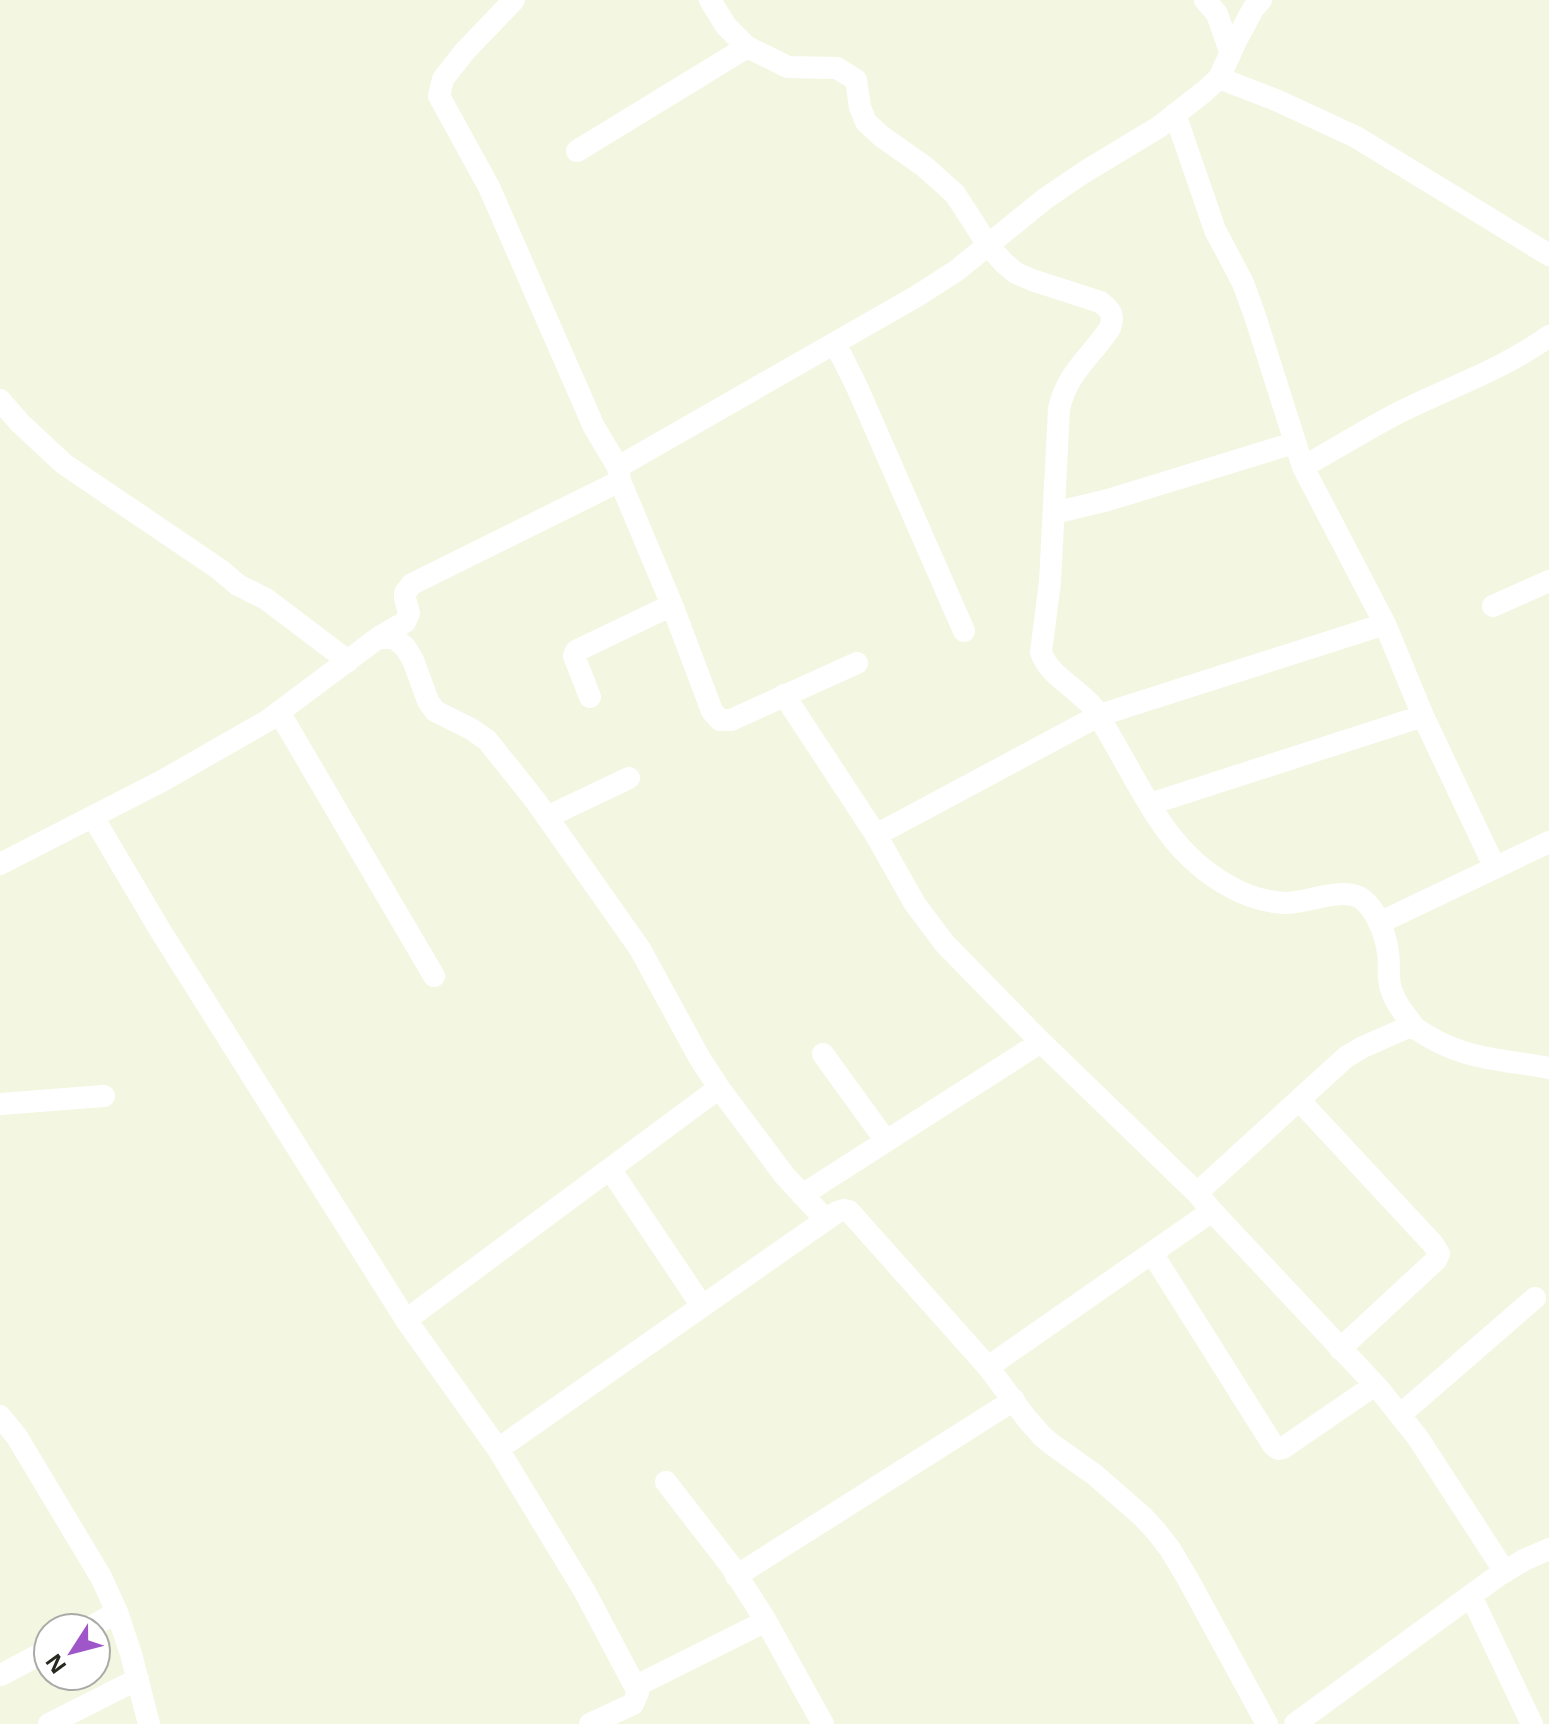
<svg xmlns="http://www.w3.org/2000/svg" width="1549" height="1724" font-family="'Noto Sans',sans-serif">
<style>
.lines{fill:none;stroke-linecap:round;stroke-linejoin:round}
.minor{stroke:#fff;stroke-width:22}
</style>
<rect width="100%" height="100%" fill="#f3f7e2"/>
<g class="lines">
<!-- minor -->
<path class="minor" d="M514,0L465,51L443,79L439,96L489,187L594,427L618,467L620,481L672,605L712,711L720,720H731L857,663
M710,0L726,26L747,47L788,67L837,68L856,80L860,107L866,122L881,136L925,167L955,194L988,245L1004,263L1016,273L1032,280L1100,302C1110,309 1115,315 1110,328C1091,357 1067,372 1059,409L1050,582L1041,652C1050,681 1092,693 1103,724C1141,785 1162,848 1227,885C1244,895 1265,902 1285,903C1306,903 1344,886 1362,899C1377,910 1386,936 1388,953C1390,965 1387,977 1391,989C1395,1003 1404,1013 1413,1025L1412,1026C1460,1060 1494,1058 1549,1068
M1205,0L1217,14L1230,51
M1219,78L1276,100L1356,137L1549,255
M1175,114L1215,230L1243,283L1255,316L1303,467L1385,624L1423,716L1495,868
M577,151L747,47
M835,343L857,387L964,631
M0,400L20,423L64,464L219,569L238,585L266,599L348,661
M618,467L917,296L956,271L1046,198L1086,171L1159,127L1205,91L1219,78L1237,39L1253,9L1261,0
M1303,467C1335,449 1367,429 1400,412C1450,387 1504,369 1549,336
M1054,513L1108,500L1294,443
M1493,606L1549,581
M378,638H394L405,647L413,660L428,701L435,711L471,729L487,740L535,800L640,949L699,1057L719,1088L785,1176L826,1220
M784,695L876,835L915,904L945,944L1041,1042L1197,1193L1212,1211L1379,1389L1418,1438L1505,1572
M590,697L574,656L576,651L672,605
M279,712L434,976
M1150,804L1423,716
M93,817L160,930L406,1320L498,1449L585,1592L638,1692L633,1704L590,1724
M547,817L629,778
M876,835L1100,715L1385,624
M0,864L162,781L267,721L378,638L405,622L409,613L405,598V593L412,584L620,481
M1379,923L1549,842
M823,1054L886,1141
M1299,1100L1433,1244L1439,1254L1436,1260L1340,1349
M0,1104L104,1096
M610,1169L702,1306
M1197,1193L1346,1057L1363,1047L1413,1025
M802,1195L1041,1042
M1152,1253L1273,1445L1278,1449L1283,1448L1375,1385
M406,1320L719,1088
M988,1367L1212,1211
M1400,1415L1535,1298
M0,1416L17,1437L101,1577L117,1612L131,1654L149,1724
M498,1449L837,1212L844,1210L849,1211L988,1367L1027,1419L1042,1436L1050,1443L1095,1475L1142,1516L1156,1531L1170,1549L1189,1581L1267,1724
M666,1482L731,1566L766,1621L823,1724
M736,1576L1014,1400
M1471,1596L1532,1724
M89,1628L117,1612
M1,1675L48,1650
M636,1686L766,1621
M49,1724L138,1679
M1295,1724L1499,1575L1524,1560L1549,1549"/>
</g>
<!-- north arrow -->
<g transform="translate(72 1652) rotate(234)"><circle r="38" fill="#ffffff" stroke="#a9a9a6" stroke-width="2"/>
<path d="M0-6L14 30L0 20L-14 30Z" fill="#9e56c9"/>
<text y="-12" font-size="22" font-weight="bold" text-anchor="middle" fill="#272921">N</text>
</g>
</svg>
